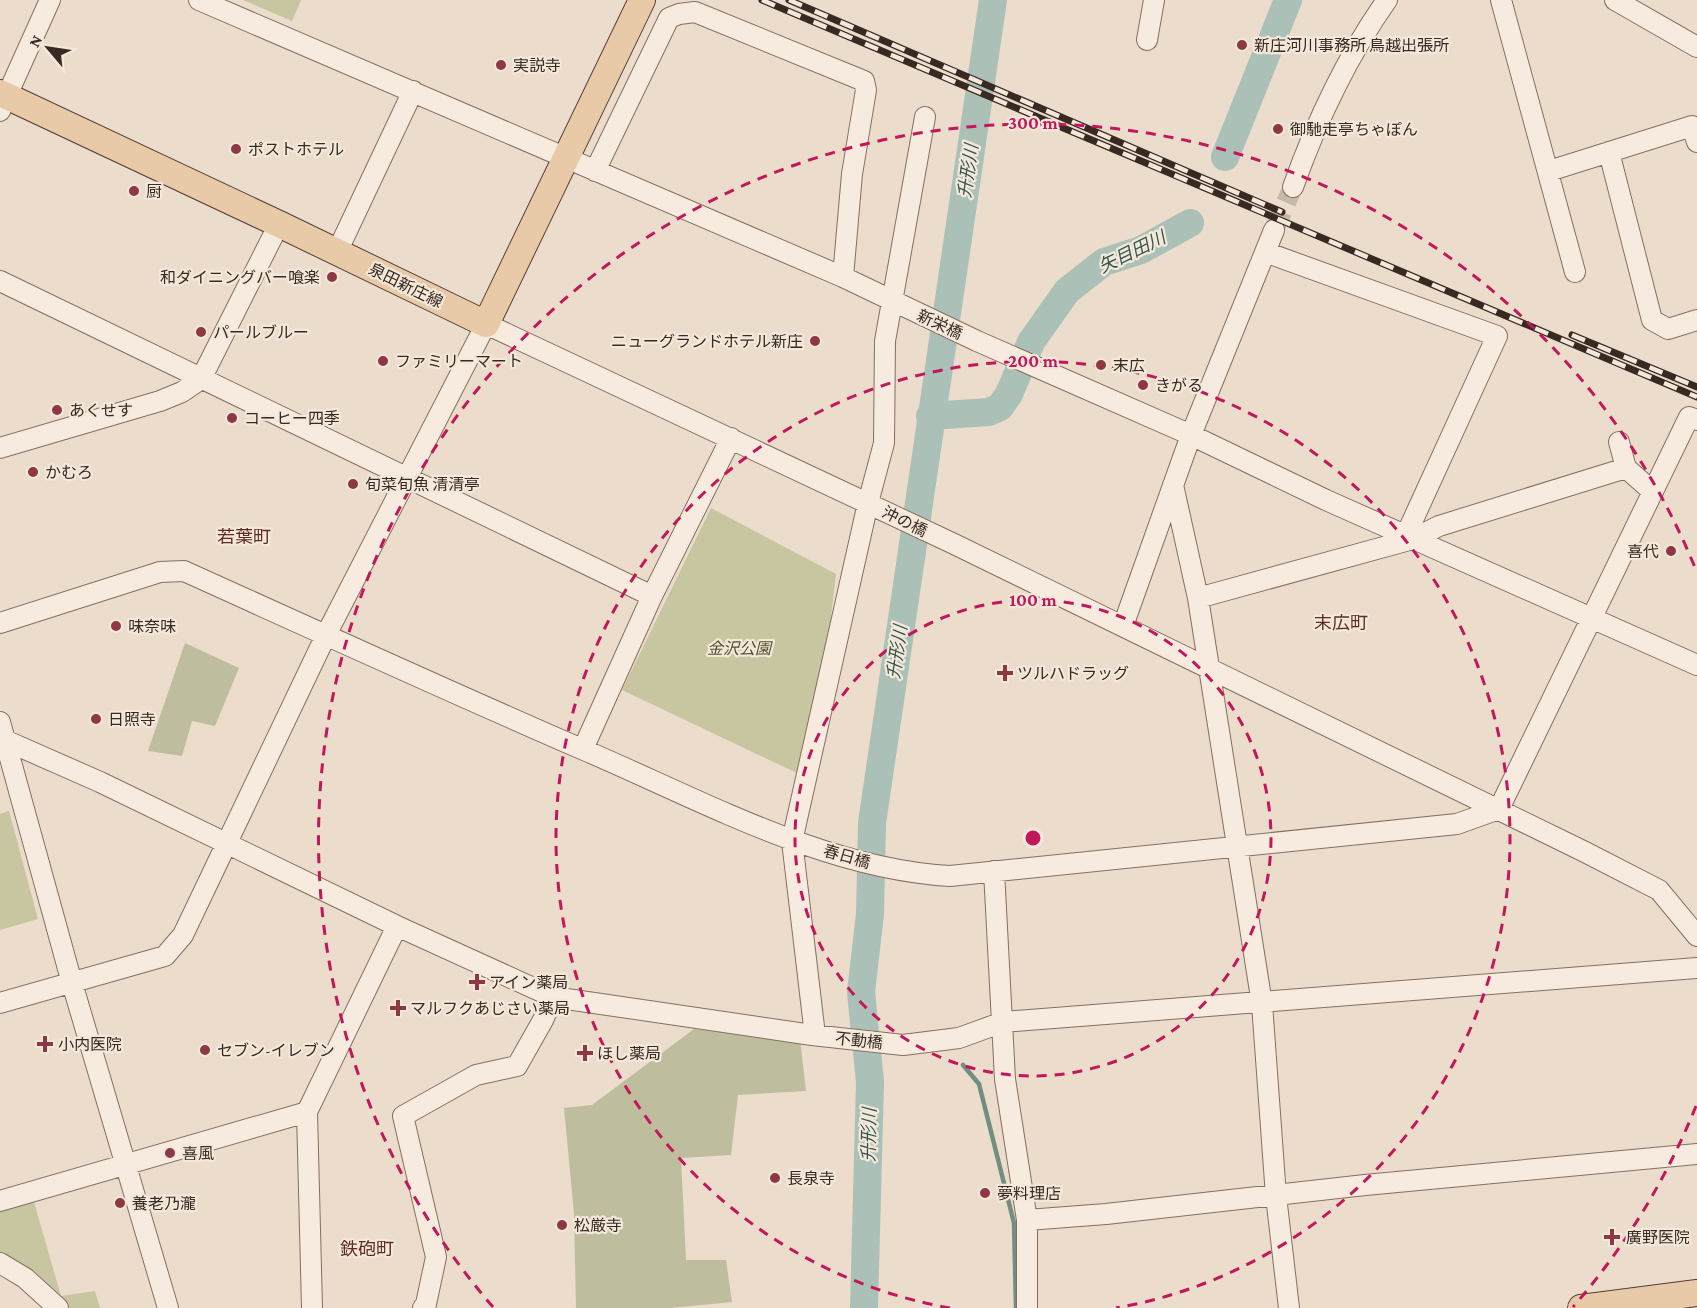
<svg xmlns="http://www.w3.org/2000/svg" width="1697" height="1308" font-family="'Crimson Pro','Noto Sans JP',serif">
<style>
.green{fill:#c8c6a0}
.cemetery{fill:#bebd9e}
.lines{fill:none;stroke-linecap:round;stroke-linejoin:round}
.stream{stroke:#728e82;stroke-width:4.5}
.river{stroke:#abc0b6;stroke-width:28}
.minor-tunnel{stroke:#c7b8a9;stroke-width:20;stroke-dasharray:20 10;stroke-linecap:butt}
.minor-casing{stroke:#866f61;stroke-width:22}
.major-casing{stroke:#543e34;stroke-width:28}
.minor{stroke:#f6ebde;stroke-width:20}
.major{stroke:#e9caa8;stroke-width:26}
.rail-casing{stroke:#382a23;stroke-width:7}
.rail{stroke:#f3e8da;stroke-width:4.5;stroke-dasharray:14;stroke-linecap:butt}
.ring{fill:none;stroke:#c2185b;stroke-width:3;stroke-dasharray:10 8}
.poi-dot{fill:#8e3745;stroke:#f3e8da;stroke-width:2}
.labels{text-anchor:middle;stroke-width:4.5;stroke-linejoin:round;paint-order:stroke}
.poi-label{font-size:16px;fill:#382a23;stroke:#f3e8da;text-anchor:start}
.street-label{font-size:16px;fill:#382a23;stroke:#f3e8da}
.park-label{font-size:16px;font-style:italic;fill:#4f522b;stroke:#f3e8da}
.water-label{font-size:18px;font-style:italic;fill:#34564e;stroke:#f3e8da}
.neighbourhood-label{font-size:18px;fill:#602a26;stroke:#f3e8da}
.centre{fill:#c2185b;stroke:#f3e8da;stroke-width:3}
.ring-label{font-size:18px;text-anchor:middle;font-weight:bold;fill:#c2185b;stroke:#f3e8da;stroke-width:4.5;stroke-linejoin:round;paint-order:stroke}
</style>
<rect width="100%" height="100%" fill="#ebdccb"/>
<!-- green -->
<path class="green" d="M243,0H301L292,21Z
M711,508L836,574L815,753L803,776L622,690Z
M9,811L38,919L0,930V814Z
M34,1202L61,1296L95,1291L100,1308H61L0,1259V1210Z"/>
<!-- cemetery -->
<path class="cemetery" d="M185,643L239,668L215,726L192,721L182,756L148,751Z
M694,1029L800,1039L806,1091L738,1095L731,1155L681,1158L686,1260H726L732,1302L671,1308H576L574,1213L564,1108L592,1105Z"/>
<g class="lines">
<!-- stream -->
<path class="stream" d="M963,1065L979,1084L1014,1223L1016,1308"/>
<!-- river -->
<path class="river" d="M1225,157L1288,0
M930,416L989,412L1000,407L1009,394L1031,342L1067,291L1104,262L1141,250L1190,223
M864,1308L870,1082L861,992L870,914L872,823L993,0"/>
<!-- minor-tunnel -->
<path class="minor-tunnel" d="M1274,230L1293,187"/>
<!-- minor casing -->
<g class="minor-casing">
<path id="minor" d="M199,0L843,277L977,341L1191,435L1326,500L1697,665
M1501,0L1575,272
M1615,0L1697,47
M1147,40L1154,0
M0,111L50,0
M1609,152L1652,320L1668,329L1697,320
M595,171L669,18L679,14L695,12L864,81L866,90L852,174L843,277
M1549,171L1692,126L1697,142
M1293,187C1317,120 1346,58 1387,0
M337,252L413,91
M1265,252L1497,336L1406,535
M0,281L652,596
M1619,442L1626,468L1652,491
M0,448L160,401L182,392L201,379L279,224
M1173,485L1198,598L1262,1004L1276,1196L1289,1308
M1198,598L1413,539L1439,526L1626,468
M0,623L160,572L184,571C317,631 450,692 584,750C699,799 824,869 950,876L1457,824L1499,809L1689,417L1697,420
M1123,626L1191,435L1274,230
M0,722L72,983L168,1308
M0,738L100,782L397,926L553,997L812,1035L903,1045L959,1038L1003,1022L1697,968
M583,749L652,596L731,438
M994,871L1005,1079L1027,1220V1308
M0,1003L165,956L183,935L326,635L486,324L952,543L1585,852L1659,890L1697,936
M815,1035L792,841L868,503L884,443L885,341L925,117
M0,1201L307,1112
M1027,1220L1106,1214L1365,1185L1697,1154
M0,1263L25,1278L58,1308
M312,1308L307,1112L397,926
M423,1308L426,1304L436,1257L403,1116L476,1075L517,1066L543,1020L553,997"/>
</g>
<!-- major casing -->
<g class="major-casing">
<path id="major" d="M0,93L279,224L486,324L642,0
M1581,1308L1697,1293"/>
</g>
<!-- minor -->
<use href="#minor" class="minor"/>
<!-- major -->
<use href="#major" class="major"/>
<!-- rail casing -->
<g class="rail-casing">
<path id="rail" d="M762,0L1697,397
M789,0L1282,212
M1572,335L1697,387"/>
</g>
<!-- rail -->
<use href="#rail" class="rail"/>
</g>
<!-- distance rings -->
<g class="ring">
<circle cx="1033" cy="838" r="238"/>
<path d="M950 1308A477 477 0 1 1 1116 1308"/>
<path d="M1696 1106A715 715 0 0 1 1573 1307M493 1307A715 715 0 1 1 1696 570"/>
</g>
<!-- markers -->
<g class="poi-dot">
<circle cx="1242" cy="45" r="6"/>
<circle cx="501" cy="65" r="6"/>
<circle cx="1278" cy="129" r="6"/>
<circle cx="236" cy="149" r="6"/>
<circle cx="134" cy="191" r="6"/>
<circle cx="332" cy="277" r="6"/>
<circle cx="201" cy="332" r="6"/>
<circle cx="815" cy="341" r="6"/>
<circle cx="383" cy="361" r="6"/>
<circle cx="1101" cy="365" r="6"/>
<circle cx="1143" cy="385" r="6"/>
<circle cx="57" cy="410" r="6"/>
<circle cx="232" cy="418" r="6"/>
<circle cx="33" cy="472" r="6"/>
<circle cx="353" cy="484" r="6"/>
<circle cx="1671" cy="551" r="6"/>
<circle cx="116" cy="626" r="6"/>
<path d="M1002 664h6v6h6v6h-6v6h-6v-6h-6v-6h6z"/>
<circle cx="96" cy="719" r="6"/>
<path d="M474 973h6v6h6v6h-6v6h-6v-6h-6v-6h6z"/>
<path d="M395 999h6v6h6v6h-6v6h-6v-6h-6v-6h6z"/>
<path d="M42 1035h6v6h6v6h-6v6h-6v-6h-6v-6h6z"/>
<circle cx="205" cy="1050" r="6"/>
<path d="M582 1044h6v6h6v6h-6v6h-6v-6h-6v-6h6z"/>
<circle cx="170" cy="1153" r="6"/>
<circle cx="775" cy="1178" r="6"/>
<circle cx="985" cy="1193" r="6"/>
<circle cx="120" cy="1203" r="6"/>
<circle cx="562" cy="1225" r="6"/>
<path d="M1609 1228h6v6h6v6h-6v6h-6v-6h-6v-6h6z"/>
</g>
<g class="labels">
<!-- poi labels -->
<g class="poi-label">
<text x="1254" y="51">新庄河川事務所 鳥越出張所</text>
<text x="513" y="71">実説寺</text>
<text x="1290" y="135">御馳走亭ちゃぽん</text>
<text x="248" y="155">ポストホテル</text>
<text x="146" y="197">厨</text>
<text x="320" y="283" text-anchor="end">和ダイニングバー喰楽</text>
<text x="213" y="338">パールブルー</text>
<text x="803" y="347" text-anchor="end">ニューグランドホテル新庄</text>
<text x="395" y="367">ファミリーマート</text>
<text x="1113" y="371">末広</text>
<text x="1155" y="391">きがる</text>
<text x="69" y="416">あくせす</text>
<text x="244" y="424">コーヒー四季</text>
<text x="45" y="478">かむろ</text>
<text x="365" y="490">旬菜旬魚 清清亭</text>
<text x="1659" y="557" text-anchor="end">喜代</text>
<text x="128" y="632">味奈味</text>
<text x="1017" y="679">ツルハドラッグ</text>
<text x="108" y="725">日照寺</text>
<text x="489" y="988">アイン薬局</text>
<text x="410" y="1014">マルフクあじさい薬局</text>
<text x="58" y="1050">小内医院</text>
<text x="217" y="1056">セブン-イレブン</text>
<text x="597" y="1059">ほし薬局</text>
<text x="182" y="1159">喜風</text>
<text x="787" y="1184">長泉寺</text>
<text x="997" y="1199">夢料理店</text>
<text x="132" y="1209">養老乃瀧</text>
<text x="574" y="1231">松厳寺</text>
<text x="1626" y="1243">廣野医院</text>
</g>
<!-- street labels -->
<g class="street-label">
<text transform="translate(406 285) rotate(26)" y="6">泉田新庄線</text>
<text transform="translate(940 324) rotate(25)" y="6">新栄橋</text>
<text transform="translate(905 521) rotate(26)" y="6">沖の橋</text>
<text transform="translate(847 856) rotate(16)" y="6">春日橋</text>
<text transform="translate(859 1040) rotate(6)" y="6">不動橋</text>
</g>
<!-- park labels -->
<g class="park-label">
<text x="739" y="654">金沢公園</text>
</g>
<!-- water labels -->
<g class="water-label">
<text transform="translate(968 171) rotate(-82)" y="6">升形川</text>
<text transform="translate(1132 252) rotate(-26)" y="6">矢目田川</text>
<text transform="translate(897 652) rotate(-82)" y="6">升形川</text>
<text transform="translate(869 1135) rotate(-89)" y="6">升形川</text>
</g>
<!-- neighbourhood labels -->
<g class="neighbourhood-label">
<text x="244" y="543">若葉町</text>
<text x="1341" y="629">末広町</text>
<text x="367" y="1255">鉄砲町</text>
</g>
</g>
<circle cx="1033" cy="838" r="9" class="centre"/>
<g class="ring-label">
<text x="1033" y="129">300 m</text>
<text x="1033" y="367">200 m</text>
<text x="1033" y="606">100 m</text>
</g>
<!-- north arrow -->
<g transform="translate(48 48) rotate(299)" stroke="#f3e8da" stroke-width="4.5" paint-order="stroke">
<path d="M0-4.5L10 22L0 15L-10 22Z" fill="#382a23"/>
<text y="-9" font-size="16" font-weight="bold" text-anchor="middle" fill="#382a23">N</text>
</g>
</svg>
